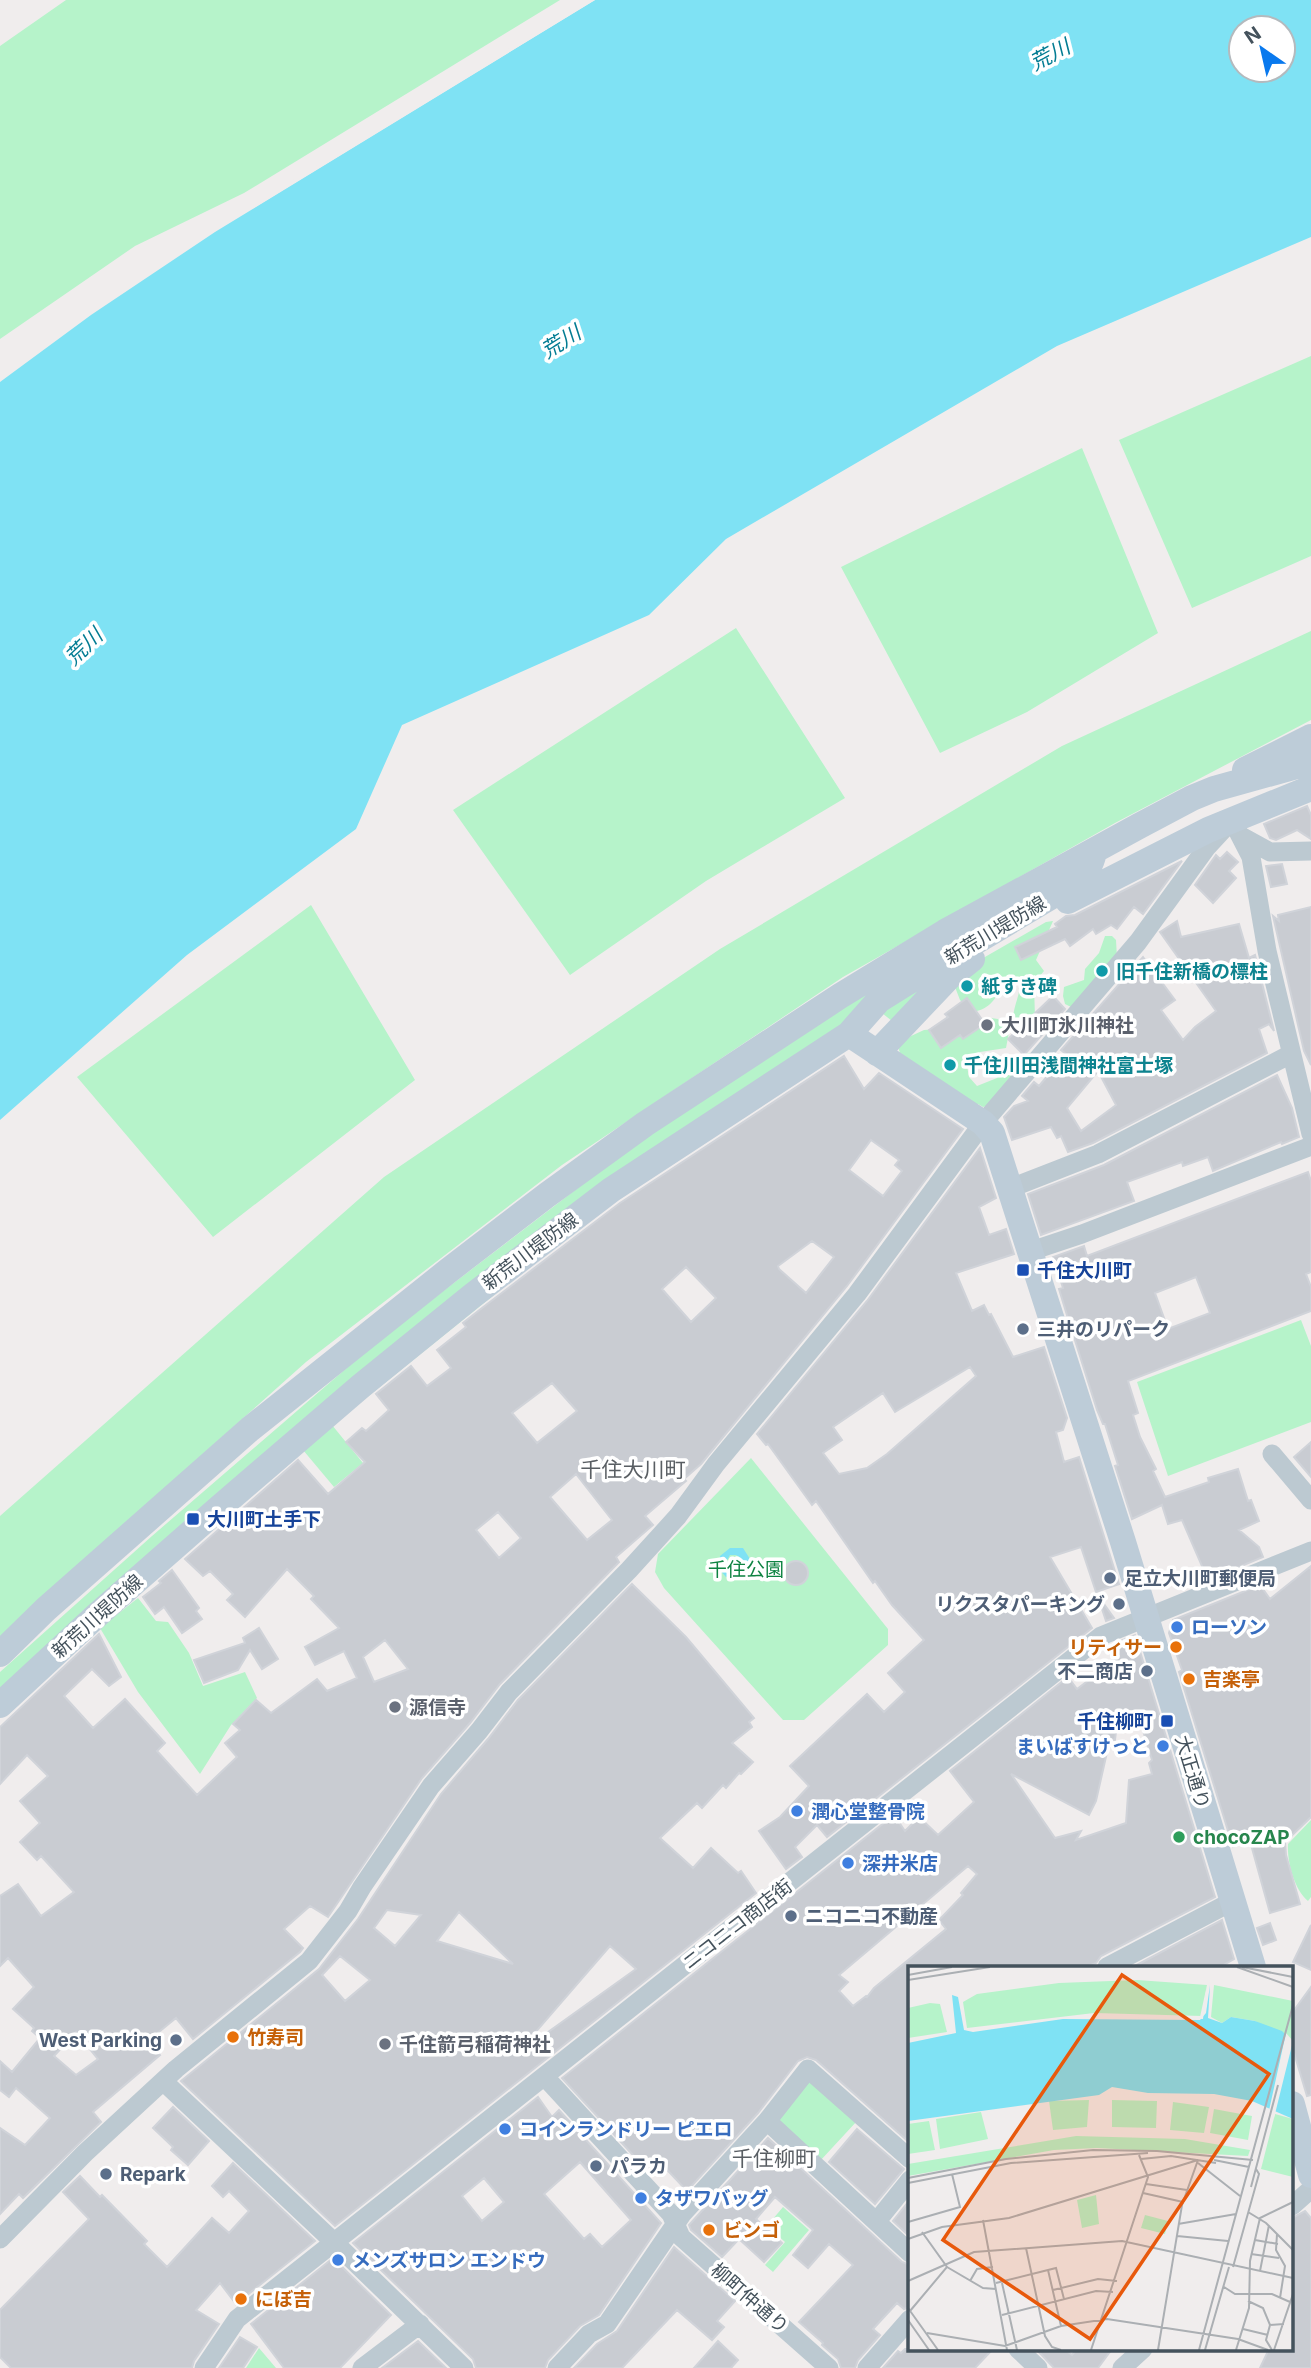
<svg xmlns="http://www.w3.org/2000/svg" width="1311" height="2368" font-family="Inter,'Noto Sans JP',sans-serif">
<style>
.green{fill:#b6f3ca}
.water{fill:#7fe2f4;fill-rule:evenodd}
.pier{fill:#f0eded}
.building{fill:#c9ccd2;stroke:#d0d3d9;stroke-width:2;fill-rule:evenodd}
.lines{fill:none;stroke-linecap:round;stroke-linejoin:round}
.street{stroke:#bcc9d1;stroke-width:19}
.secondary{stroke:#bdccd8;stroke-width:26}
.culture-dot{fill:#0f9aa8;stroke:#fff;stroke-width:2.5}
.worship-dot{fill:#6b7280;stroke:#fff;stroke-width:2.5}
.transit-dot{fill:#1a4fb4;stroke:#fff;stroke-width:2.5}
.service-dot{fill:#5c6f8a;stroke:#fff;stroke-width:2.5}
.shop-dot{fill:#3f7fe0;stroke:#fff;stroke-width:2.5}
.food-dot{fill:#e8710a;stroke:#fff;stroke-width:2.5}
.leisure-dot{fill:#2e9e5b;stroke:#fff;stroke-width:2.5}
.labels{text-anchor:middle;stroke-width:7;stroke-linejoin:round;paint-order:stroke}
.street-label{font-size:19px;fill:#44525c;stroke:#fff}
.culture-label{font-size:19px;font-weight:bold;fill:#0d838f;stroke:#fff;text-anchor:start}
.worship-label{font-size:19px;font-weight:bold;fill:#5b616d;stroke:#fff;text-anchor:start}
.transit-label{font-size:19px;font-weight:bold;fill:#164399;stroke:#fff;text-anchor:start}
.service-label{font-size:19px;font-weight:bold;fill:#4e5e75;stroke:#fff;text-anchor:start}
.park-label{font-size:19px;fill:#0e8342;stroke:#fff}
.shop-label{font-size:19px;font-weight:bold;fill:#366cbe;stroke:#fff;text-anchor:start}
.food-label{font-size:19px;font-weight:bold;fill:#c56008;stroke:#fff;text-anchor:start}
.leisure-label{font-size:19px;font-weight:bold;fill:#27864d;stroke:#fff;text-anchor:start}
.water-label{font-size:21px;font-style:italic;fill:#037c93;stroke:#fff}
.neighbourhood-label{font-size:21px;fill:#595e63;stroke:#fff}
.inset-road{fill:none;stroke:#abafb3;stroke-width:2}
.view{fill:#e8590c;fill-opacity:0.15;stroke:#e8590c;stroke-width:3.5}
.inset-edge{fill:none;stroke:#44525c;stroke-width:3.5}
</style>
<rect width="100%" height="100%" fill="#f0eded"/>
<!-- green -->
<path class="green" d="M66,0H560L244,193L135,246L0,339V46Z
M1311,356V556L1192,608L1119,440Z
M1082,448L1158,633L1027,712L940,753L841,567Z
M736,628L845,798L706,881L570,975L453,810Z
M1311,631V720L1115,823L843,977L562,1165L306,1362L71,1572L0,1642V1516L384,1177L720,949L1062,746Z
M1071,871L857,1017L772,1071L0,1693V1672L152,1536L378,1341L630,1148L854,1001Z
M311,905L415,1080L213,1237L77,1077Z
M1053,921L1036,960L1044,971L1034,983L1035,1019L1027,1027L1014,1028C1010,1007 1022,997 1019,981L1007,982C995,997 992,1009 972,1012L960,1000L955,987L971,965L1046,922Z
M1105,936H1112L1116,940L1117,958L1073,1008L1065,1004L1063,996L1064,987L1084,980L1085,969L1099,953Z
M943,968L892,1021L882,1013Z
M991,1018L998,1019L1009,1032L1006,1048L980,1052L977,1062L967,1066L969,1077L977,1086L997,1078L1017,1055L1030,1053V1058L992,1105L983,1107L978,1104L973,1105L900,1053L898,1047L911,1036L924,1030L973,1027Z
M1301,1320L1311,1346V1422L1168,1476L1137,1382Z
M332,1425L363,1463L334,1487L303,1450Z
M751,1458L888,1629V1645L804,1720H783L664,1588L655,1572L658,1554Z
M138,1598L156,1621L168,1622L189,1653L203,1686L245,1672L257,1698L231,1725L200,1774L138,1692L100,1628Z
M1311,1820V1897L1308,1901C1294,1889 1287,1862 1288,1844Z
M806,2082H813L857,2121L820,2161L774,2120Z
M783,2207L809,2230L773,2272L765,2265L785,2242L767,2226Z
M259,2348L276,2368H246Z"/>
<!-- water -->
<path class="water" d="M595,0H1311V237L1057,346L726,539L649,615L402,725L356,829L187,955L0,1120V382L91,315L215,232ZM1241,28H1283V70H1241Z
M730,1548H743L750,1559L749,1570L738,1578L726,1577L719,1569L720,1556ZM730,1555H736L741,1558L742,1566L738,1570H730L726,1562Z"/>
<!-- pier -->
<path class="pier" d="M588,0H595L252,209L250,206Z"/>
<!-- building -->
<path class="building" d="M1307,806L1311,815V839L1297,830L1276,840L1270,838L1264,824Z
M1227,852L1238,862L1229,871L1236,878L1213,903L1195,885L1216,855L1220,859Z
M1182,861L1143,914L1134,907L1117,929L1111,925L1096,934L1093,929L1070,946L1065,939L1021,960L1015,947L1057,927L1055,924L1066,916L1075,915Z
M1282,864L1287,884L1271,887L1266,866Z
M1311,907V1065L1304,1051L1273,916L1279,921L1278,915Z
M1177,921L1181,937L1239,924L1249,958L1255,955L1274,1031L1269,1024L1259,1029L1267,1053L1093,1143L1068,1152L1061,1136L1057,1138L1051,1127L1012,1140L1004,1117L1014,1106L1028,1101L1022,1096L1034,1082L1039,1086L1066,1054L1061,1050L1143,957L1175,1000L1161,1010L1183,1040L1195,1027L1216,1011L1160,932ZM1098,1071L1116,1105L1081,1131L1067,1108Z
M1053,996L1065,1009L1024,1055L1008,1039Z
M967,998L985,1024L963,1039L960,1035L941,1048L929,1030L948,1017L945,1014Z
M844,1056L864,1089L879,1073L963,1129L847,1286L701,1464L684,1479L686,1481L645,1516L653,1525L616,1557L619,1562L500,1684L470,1723L422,1778L328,1917L310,1906L284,1929L303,1948L300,1952L193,2039L176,2018L149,2040L160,2055L93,2112L101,2122L23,2198L19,2194L0,2214V2128L25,2145L50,2118L16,2088L9,2097L0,2090V2061L12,2072L40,2038L32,2031L34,2028L13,2009L34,1987L8,1958L0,1966V1896L18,1884L41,1916L74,1892L41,1856L37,1860L20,1842L40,1823L20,1801L48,1776L27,1755L0,1784V1727L99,1634L121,1677L109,1686L92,1669L64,1696L93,1728L125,1699L165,1743L157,1751L197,1795L237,1757L225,1743L240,1730L233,1724L256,1700L271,1713L317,1679L327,1691L357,1678L344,1651L315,1665L305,1647L339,1628L311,1599L314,1596L287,1569L245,1617L227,1600L233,1594L210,1571L203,1576L185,1559L298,1460L328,1494L365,1462L346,1442L362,1428L366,1431L389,1410L376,1394L411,1366L427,1386L451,1368L437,1350L466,1327L463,1323L482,1308L620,1203ZM871,1140L899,1160L895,1165L902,1171L883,1196L849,1170ZM812,1241L834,1257L806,1293L779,1269L778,1266ZM686,1267L716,1298L691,1322L662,1289ZM552,1383L577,1411L537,1443L512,1413ZM576,1474L612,1520L587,1540L550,1497ZM498,1512L521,1538L499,1558L476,1530ZM385,1640L408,1669L374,1682L363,1657ZM76,2032L98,2059L76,2075L54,2056Z
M1277,1075L1292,1108L1299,1137L1282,1144L1281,1142L1213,1171L1208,1157L1183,1166L1182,1162L1127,1182L1134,1201L1041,1235L1028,1194L1104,1165Z
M980,1148L996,1198L979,1207L989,1235L1006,1229L1014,1254L956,1273L972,1311L984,1305L989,1315L991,1314L1013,1357L1044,1347L1067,1418L1063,1430L1056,1432L1064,1462L1079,1457L1119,1584L1096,1592L1081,1547L1050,1557L1092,1628L827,1837L817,1825L795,1847L802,1857L786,1869L759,1831L780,1817L809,1786L790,1766L867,1694L884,1712L905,1692L888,1673L924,1640L892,1605L875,1581L873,1583L816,1501L812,1505L768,1444L766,1445L757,1434L867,1301ZM970,1367L976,1376L887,1454L867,1468L839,1474L823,1453L842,1440L833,1427L883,1393L895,1412Z
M1308,1172L1311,1181V1272L1306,1274L1311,1287V1311L1128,1381L1138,1413L1133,1415L1140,1437L1156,1469L1153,1471L1165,1497L1209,1482L1208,1478L1238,1469L1248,1501L1251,1500L1259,1521L1239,1530L1259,1547L1263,1557L1208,1580L1182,1520L1168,1524L1162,1505L1132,1519L1115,1466L1118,1465L1105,1424H1103L1097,1410L1066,1312L1059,1289L1063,1288L1053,1257L1084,1246L1087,1256ZM1196,1277L1210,1313L1168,1329L1155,1293Z
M1311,1442V1477L1294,1457Z
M784 1573a12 12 0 1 1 24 0a12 12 0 1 1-24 0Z
M1311,1566V1817L1285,1842L1286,1855L1300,1904L1270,1913L1250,1841L1233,1847L1179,1672L1182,1670L1169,1633L1173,1620L1260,1585L1270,1599Z
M172,1570L199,1608L196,1611L202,1619L182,1633L164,1607L155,1614L143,1597L161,1583L159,1581Z
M632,1584L686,1637L754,1718L749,1722L752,1727L732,1743L753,1762L741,1774L739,1773L726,1788L723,1785L702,1808L697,1803L660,1838L693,1868L711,1848L738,1873L741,1871L756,1893L335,2226L181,2081L319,1969L358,1919L441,1794L488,1739L518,1700ZM387,1910L421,1915L395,1946L374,1928ZM459,1912L513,1964L437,1941ZM610,1946L636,1969L530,2045L527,2042ZM340,1956L370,1980L345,2001L322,1975Z
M1104,1604L1114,1618L1106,1621L1101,1606Z
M259,1628L278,1659L262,1669L250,1650L238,1670L204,1683L194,1660L245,1643L243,1638Z
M1135,1635L1215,1897L1101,1956L1096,1963L1086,1967H910V2143L816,2060L807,2057L798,2061L758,2113L687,2191L656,2158L645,2168L562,2078L894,1815L905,1831L919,1817L938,1835L974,1802L950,1771L1068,1677L1077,1689L1110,1664L1108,1662L1118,1658L1113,1644ZM1117,1723L1141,1724L1152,1760L1149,1763L1152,1774L1129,1780L1126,1823L1076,1840L1081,1831L1055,1838L1011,1774L1089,1815L1096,1801L1110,1739L1115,1740ZM968,1866L977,1874L961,1893L963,1895L939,1920L946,1929L874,1988L867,1997L866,1996L853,2006L839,1991L848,1982L839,1975Z
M1222,1920L1234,1959L1220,1967H1133Z
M1270,1923L1276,1940L1263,1945L1257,1928Z
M1311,1925V1970L1293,1962Z
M1311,1987V2095L1307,2096L1292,2046V2013Z
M538,2097L552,2117L559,2110L661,2223L599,2315L580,2326L548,2360L545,2368H476L473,2359L353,2243ZM580,2162L631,2220L602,2247L590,2234L584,2239L544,2194ZM484,2178L504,2202L482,2221L462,2196Z
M173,2107L209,2141L188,2165L171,2150L173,2147L153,2128Z
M857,2129L904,2169L875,2204L829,2162Z
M768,2138L902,2262L910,2265V2307L904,2309L897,2303L873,2329L880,2335L858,2360L855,2368H841L838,2359L822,2345L823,2343L799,2322L853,2265L829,2244L808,2268L793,2255L813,2230L775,2197L756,2219L782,2243L764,2262L739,2239L722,2257L691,2230L689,2225Z
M233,2163L315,2241L236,2304L220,2283L196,2310L219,2324L194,2361L192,2368H11L0,2357V2310L89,2219L63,2192L80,2176L100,2197L102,2195L147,2241L144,2244L167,2267L212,2218L229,2233L249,2211L229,2191L223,2197L212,2186Z
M909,2201L910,2202V2237L893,2221Z
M1305,2211L1311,2218V2368H1260L1269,2349H1292V2218Z
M674,2247L735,2301L717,2321L724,2327L712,2340L677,2310L622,2368H574L597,2344L617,2331Z
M333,2258L391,2315L340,2368H284L251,2324Z
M240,2337L257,2347L243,2368H219Z
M418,2341L446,2368H382Z
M718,2341L738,2360L731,2368H694Z
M905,2349H993L975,2368H883L898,2351L901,2353Z
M1036,2349H1064L1072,2355L1077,2349H1112L1098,2368H1054Z"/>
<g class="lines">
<!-- street -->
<path class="street" d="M1241,836L1270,852L1311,851
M1011,1188L1098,1154L1291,1054
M1031,1251L1082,1234L1311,1146
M1272,1454L1311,1500
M1107,1967L1233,1901
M545,2077L671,2214L681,2237L829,2368
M163,2081L335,2243L464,2368
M767,2121L910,2253
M1292,2206L1311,2189
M877,2221L910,2180
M0,2239L85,2153L176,2069L309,1961L348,1911L362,1887L431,1786L479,1731L509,1692L629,1570L678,1516L716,1464L857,1294L983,1123L1138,942L1207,847L1232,820L1251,857L1267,951L1311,1134
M1018,2349L1038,2368
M204,2368L237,2319L1101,1636L1311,1551
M362,2368L420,2324
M557,2368L589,2334L607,2324L683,2213L767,2121L808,2069L910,2159
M867,2368L910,2319
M1122,2368L1143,2349"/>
<!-- secondary -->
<path class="secondary" d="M1245,770L1311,737
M1068,901L1208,830L1311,788
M849,1034L983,1123L992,1133L1123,1542L1253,1967
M877,1053L948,978L972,959
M0,1654L46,1609L250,1429L448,1271L547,1195L645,1124L840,996L945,932L1139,826L1192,798L1214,789L1311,762
M0,1705L96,1616L219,1508L361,1386L472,1296L611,1190L849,1034L879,1000L903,985L1077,881C1087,872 1091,865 1094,852
M1292,2104L1311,2175"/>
</g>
<!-- markers -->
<g class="culture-dot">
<circle cx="1102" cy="971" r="7"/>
<circle cx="967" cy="986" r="7"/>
<circle cx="950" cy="1065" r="7"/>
</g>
<g class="worship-dot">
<circle cx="987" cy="1025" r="7"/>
<circle cx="395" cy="1707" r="7"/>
<circle cx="385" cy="2044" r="7"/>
</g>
<g class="transit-dot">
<rect x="1016" y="1263" width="14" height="14" rx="3.5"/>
<rect x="186" y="1512" width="14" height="14" rx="3.5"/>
<rect x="1160" y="1714" width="14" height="14" rx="3.5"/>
</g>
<g class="service-dot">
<circle cx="1023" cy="1329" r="7"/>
<circle cx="1110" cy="1578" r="7"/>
<circle cx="1119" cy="1604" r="7"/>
<circle cx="1147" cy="1671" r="7"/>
<circle cx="791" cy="1916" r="7"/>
<circle cx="176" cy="2040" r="7"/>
<circle cx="596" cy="2166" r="7"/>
<circle cx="106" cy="2174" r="7"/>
</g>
<g class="shop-dot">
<circle cx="1177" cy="1627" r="7"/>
<circle cx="1163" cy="1746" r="7"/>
<circle cx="797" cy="1811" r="7"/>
<circle cx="848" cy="1863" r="7"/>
<circle cx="505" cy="2129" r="7"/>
<circle cx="641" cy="2198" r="7"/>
<circle cx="338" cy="2260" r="7"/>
</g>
<g class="food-dot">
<circle cx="1176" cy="1647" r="7"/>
<circle cx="1189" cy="1679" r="7"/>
<circle cx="233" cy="2037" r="7"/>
<circle cx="709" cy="2230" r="7"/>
<circle cx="241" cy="2299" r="7"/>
</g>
<circle class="leisure-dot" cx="1179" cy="1837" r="7"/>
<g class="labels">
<!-- street labels -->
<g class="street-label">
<text transform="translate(995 930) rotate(-31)" y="7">新荒川堤防線</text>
<text transform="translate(530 1251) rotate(-37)" y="7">新荒川堤防線</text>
<text transform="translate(97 1616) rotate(-42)" y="7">新荒川堤防線</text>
<text transform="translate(1193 1772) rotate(73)" y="7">大正通り</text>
<text transform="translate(737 1924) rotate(-38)" y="7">ニコニコ商店街</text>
<text transform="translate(750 2298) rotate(41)" y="7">柳町仲通り</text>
</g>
<!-- culture labels -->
<g class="culture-label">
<text x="1116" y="978">旧千住新橋の標柱</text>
<text x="981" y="993">紙すき碑</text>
<text x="964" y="1072">千住川田浅間神社富士塚</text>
</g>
<!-- worship labels -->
<g class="worship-label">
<text x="1001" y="1032">大川町氷川神社</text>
<text x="409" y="1714">源信寺</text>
<text x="399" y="2051">千住箭弓稲荷神社</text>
</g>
<!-- transit labels -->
<g class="transit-label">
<text x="1037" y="1277">千住大川町</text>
<text x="207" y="1526">大川町土手下</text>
<text x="1153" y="1728" text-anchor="end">千住柳町</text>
</g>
<!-- service labels -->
<g class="service-label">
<text x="1037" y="1336">三井のリパーク</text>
<text x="1124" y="1585">足立大川町郵便局</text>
<text x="1105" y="1611" text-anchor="end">リクスタパーキング</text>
<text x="1133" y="1678" text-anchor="end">不二商店</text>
<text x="805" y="1923">ニコニコ不動産</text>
<text x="162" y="2047" text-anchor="end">West Parking</text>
<text x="610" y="2173">パラカ</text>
<text x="120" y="2181">Repark</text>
</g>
<!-- park labels -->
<g class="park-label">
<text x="746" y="1576">千住公園</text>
</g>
<!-- shop labels -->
<g class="shop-label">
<text x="1191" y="1634">ローソン</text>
<text x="1149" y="1753" text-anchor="end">まいばすけっと</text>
<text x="811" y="1818">潤心堂整骨院</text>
<text x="862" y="1870">深井米店</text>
<text x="519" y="2136">コインランドリー ピエロ</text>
<text x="655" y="2205">タザワバッグ</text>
<text x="352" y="2267">メンズサロン エンドウ</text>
</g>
<!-- food labels -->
<g class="food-label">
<text x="1162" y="1654" text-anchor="end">リティサー</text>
<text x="1203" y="1686">吉楽亭</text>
<text x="247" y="2044">竹寿司</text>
<text x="723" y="2237">ビンゴ</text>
<text x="255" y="2306">にぼ吉</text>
</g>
<!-- leisure labels -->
<g class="leisure-label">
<text x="1193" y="1844">chocoZAP</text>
</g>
<!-- water labels -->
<g class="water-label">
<text transform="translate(1050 55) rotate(-28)" y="7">荒川</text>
<text transform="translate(561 342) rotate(-32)" y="7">荒川</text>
<text transform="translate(84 647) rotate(-44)" y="7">荒川</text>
</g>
<!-- neighbourhood labels -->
<g class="neighbourhood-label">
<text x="633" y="1477">千住大川町</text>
<text x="774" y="2166">千住柳町</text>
</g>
</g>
<!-- overview -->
<g transform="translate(908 1966)">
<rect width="385" height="385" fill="#f0eded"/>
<path d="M229,14L299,19L294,50L186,47L59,62L55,36L69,28L151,17ZM306,19L385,35V76L347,55L323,51L314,57L303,51ZM22,37L32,38L39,66L0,72V42ZM181,134L179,161L145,164L141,135ZM204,134L249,135L248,162L204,161ZM265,136L301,141L296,167L262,164ZM306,143L344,150L340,174L302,167ZM73,146L80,173L32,183L28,153ZM367,148L385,153V211L353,203ZM21,155L27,184L0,188V158ZM168,170L277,173L342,184L340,190L189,182L146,184L0,210V198ZM188,229L191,258L174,262L169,234ZM237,249L260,255L257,268L233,262Z" fill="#b6f3ca"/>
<path d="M302,19L300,52L314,57L323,51L347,55L374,65L385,76V153L344,135L306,128L240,127L204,121L191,129L0,155V77L48,67L44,29L50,31L56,64L65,66L155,53L292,54L298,47Z" fill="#7fe2f4"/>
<path d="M299,19L295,53L227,51H292ZM378,67L385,75L366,152L360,149Z" fill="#f0eded"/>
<path class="inset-road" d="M329,1L385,21M334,1L385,11M0,9L44,1M0,14L82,1M233,193L263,190L308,197M306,194L341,201M290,197L332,230M0,212L98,193L185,184L249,185L345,194M0,217L103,197L240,187M238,218L279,224M343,221L370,119M235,227L275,236M340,246L358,257L385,284M75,254L99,384M0,256L52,241L44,208M270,258L328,248M369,268L368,284L377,300L372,332M269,270L320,275M0,273L34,261L101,252L290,194M347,274L370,278M118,282L137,370L144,381L153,384M343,288L371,292M39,301L75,322L88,323M325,301L351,208L348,203M140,304L153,360M352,305L361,259M0,315L66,286L214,275L385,312M62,315L69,303L85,301M88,317L148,302L156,333M94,317L109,384M316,321L327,328H364L382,336M145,324L190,313L209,315M340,335L355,342L362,359L376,358M0,342L30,384M2,345L39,301L14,266M94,349L188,325L205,326M0,354L21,384M362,359L358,374L364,384M335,363L360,369M19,367L97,380L153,360L199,353L330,373L360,384M183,384L240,211L231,189M250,384L274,239L290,194M291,384L385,39M297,384L321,301M328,384L341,342L342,295L352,252L385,236M366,384L385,328"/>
<path class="view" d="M214,9L361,108L182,373L35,274Z"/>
<rect width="385" height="385" class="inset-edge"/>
</g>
<!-- north arrow -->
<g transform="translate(1262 49) rotate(326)"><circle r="33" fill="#ffffff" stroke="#b4babe" stroke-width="2"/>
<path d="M0-5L12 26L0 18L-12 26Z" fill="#0979ee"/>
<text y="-10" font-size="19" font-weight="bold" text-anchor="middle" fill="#44525c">N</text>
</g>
</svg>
